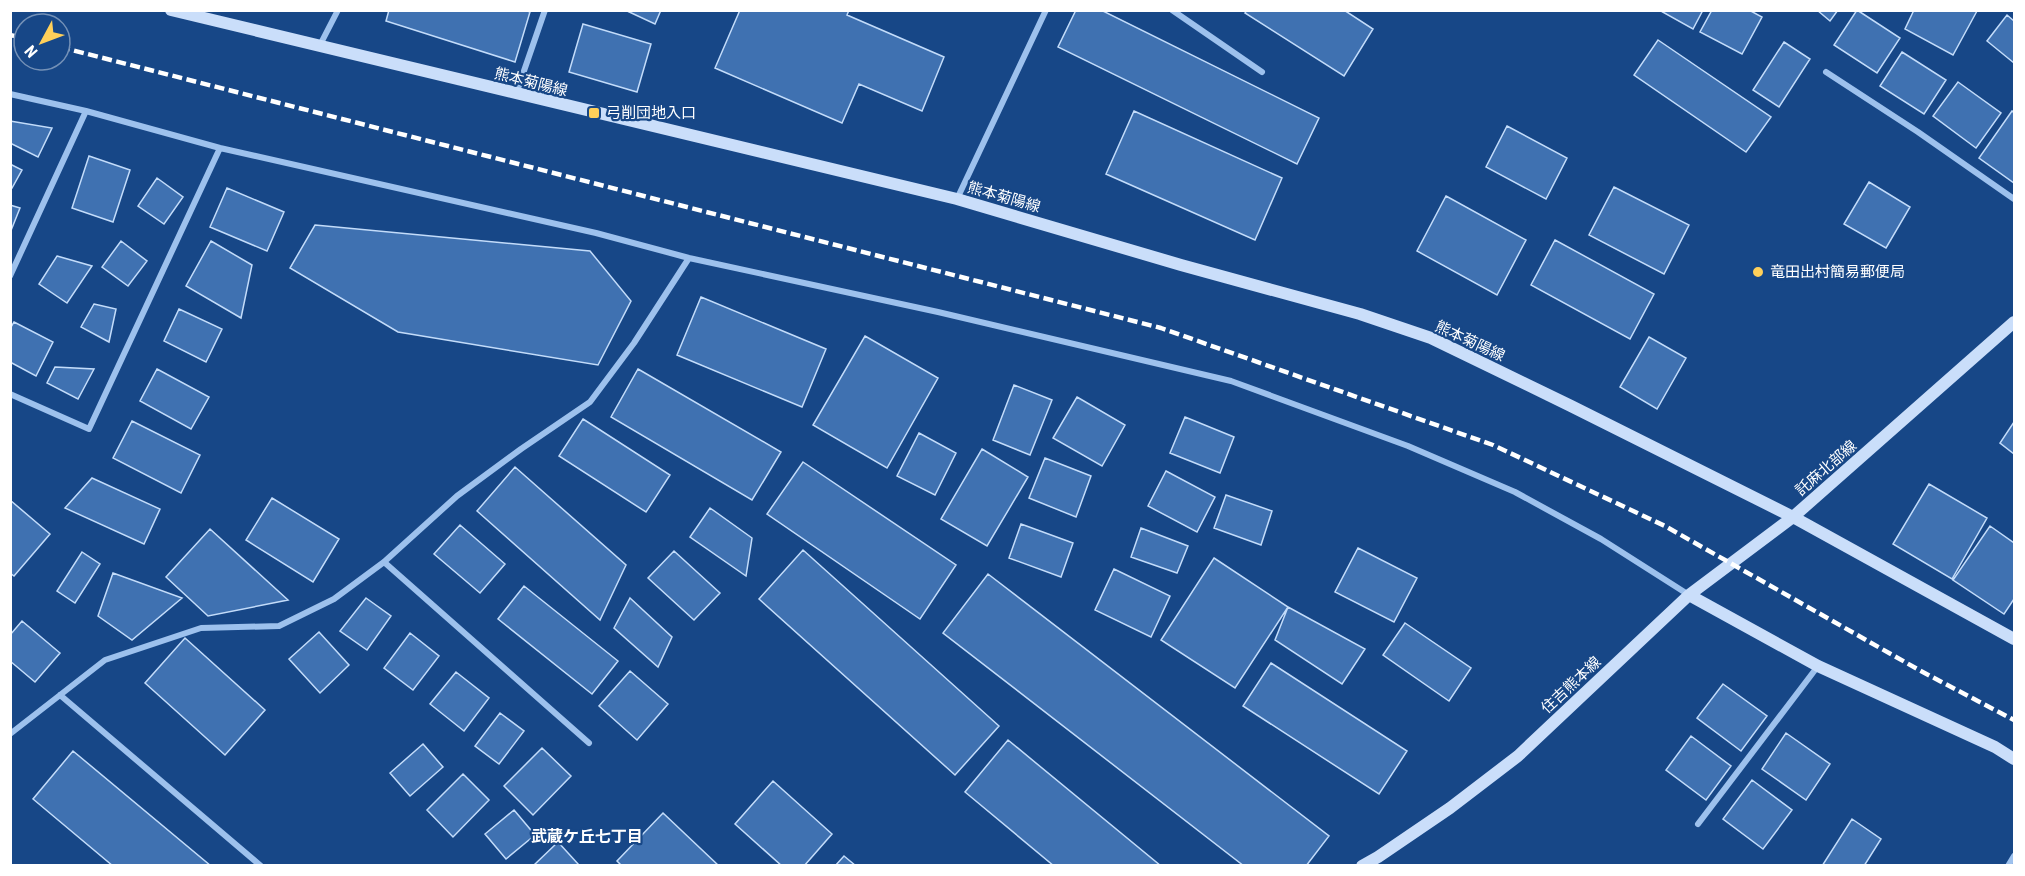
<svg xmlns="http://www.w3.org/2000/svg" width="2025" height="876" font-family="'Roboto Condensed','Noto Sans JP',sans-serif">
<style>
.building{fill:#3f71b1;stroke:#c3dcfa;stroke-width:1.5}
.lines{fill:none;stroke-linecap:round;stroke-linejoin:round}
.street{stroke:#9dc1ed;stroke-width:6}
.secondary{stroke:#cadefa;stroke-width:12}
.rail{stroke:#fff;stroke-width:4.5;stroke-dasharray:10 4.5;stroke-linecap:butt}
.poi-dot{fill:#ffd05a;stroke:#174787;stroke-width:2}
.labels{text-anchor:middle;stroke-width:4.5;stroke-linejoin:round;paint-order:stroke}
.street-label{font-size:15px;fill:#fff;stroke:#174787}
.poi-label{font-size:15px;fill:#fff;stroke:#174787;text-anchor:start}
.neighbourhood-label{font-size:16px;font-weight:bold;fill:#fff;stroke:#174787}
</style>
<rect width="100%" height="100%" fill="#174787"/>
<!-- building -->
<path class="building" d="M389,10H525L530,12L515,62L386,21Z
M625,10H661L655,24Z
M740,10H849L847,15L944,57L922,111L859,84L842,123L715,68Z
M1076,10H1101L1319,118L1297,164L1058,47Z
M1247,10H1344L1373,29L1344,76L1245,13Z
M1659,10H1703L1693,29Z
M1712,10H1749L1762,17L1742,54L1700,32Z
M1817,10H1838L1830,21Z
M1857,10L1900,38L1877,73L1834,45Z
M1914,10H1976L1977,11L1953,55L1905,29Z
M2007,15L2014,21V63L1987,41Z
M583,24L651,44L637,92L569,72Z
M1658,40L1771,117L1746,152L1634,75Z
M1784,42L1810,59L1779,107L1753,90Z
M1902,52L1946,80L1924,114L1880,86Z
M1958,82L2001,113L1976,148L1933,116Z
M1134,111L1282,178L1255,240L1106,174Z
M2012,111L2014,112V183L1979,158Z
M10,121L52,128L38,157L10,143Z
M1507,126L1567,158L1546,199L1486,167Z
M89,156L130,170L113,222L72,208Z
M10,164L22,170L12,188L10,187Z
M157,178L183,197L164,224L138,206Z
M1869,182L1910,207L1886,248L1844,224Z
M1614,187L1689,225L1664,274L1589,235Z
M227,188L284,212L267,251L210,227Z
M1446,196L1526,240L1497,295L1417,251Z
M10,205L20,208L10,233Z
M315,225L590,251L631,301L598,365L398,332L290,268Z
M1555,240L1654,294L1630,339L1531,285Z
M121,241L147,261L128,286L102,267Z
M211,241L252,265L241,318L186,286Z
M57,256L92,266L67,303L39,284Z
M701,297L826,349L802,407L677,355Z
M94,304L116,309L109,342L81,327Z
M179,309L222,329L206,362L164,341Z
M14,322L53,342L36,376L10,362V329Z
M865,336L938,378L887,468L813,425Z
M1649,337L1686,358L1657,409L1620,387Z
M55,367L94,369L78,399L47,383Z
M157,369L209,397L191,429L140,401Z
M638,369L781,452L752,500L611,417Z
M1014,385L1052,400L1030,455L993,440Z
M1077,397L1125,425L1102,466L1053,438Z
M1185,417L1234,437L1220,473L1170,453Z
M583,419L670,475L646,512L559,456Z
M132,421L200,455L181,493L113,458Z
M2014,422V454L2000,443Z
M919,433L956,453L935,495L897,476Z
M982,449L1028,477L987,546L941,519Z
M1045,458L1091,476L1076,517L1029,498Z
M803,462L956,565L920,619L767,514Z
M515,467L626,565L600,620L477,511Z
M1166,471L1215,497L1197,532L1148,506Z
M92,478L160,509L144,544L65,508Z
M1929,484L1987,518L1952,579L1893,544Z
M1226,495L1272,511L1261,545L1214,528Z
M272,498L339,539L313,582L246,540Z
M10,500L50,534L14,576L10,573Z
M710,508L752,538L746,576L690,537Z
M1021,524L1073,543L1061,577L1009,558Z
M460,525L505,564L480,593L434,554Z
M1990,526L2014,543V599L2004,614L1953,580Z
M1141,528L1188,546L1177,573L1131,557Z
M210,529L288,600L208,616L166,577Z
M1358,548L1417,578L1394,622L1335,592Z
M803,550L999,726L955,775L759,599Z
M674,551L720,593L694,620L648,578Z
M82,552L100,564L75,603L57,591Z
M1214,558L1288,607L1235,688L1161,640Z
M1114,569L1170,596L1151,637L1095,610Z
M113,573L182,598L132,640L98,616Z
M988,574L1329,836L1306,866H1244L943,633Z
M524,586L618,661L592,694L498,619Z
M366,598L391,616L367,650L340,631Z
M630,598L672,637L658,667L614,628Z
M1288,607L1365,649L1342,684L1275,640Z
M22,621L60,653L35,682L10,661V635Z
M1405,623L1471,668L1449,701L1383,655Z
M319,632L349,665L320,693L289,659Z
M410,633L439,656L413,690L384,668Z
M185,638L265,710L225,755L145,683Z
M1271,663L1407,751L1379,794L1243,706Z
M630,671L668,704L637,740L599,706Z
M456,672L489,698L464,731L430,704Z
M1723,684L1767,716L1741,751L1697,718Z
M500,713L524,731L499,764L475,746Z
M1786,733L1830,764L1806,800L1762,769Z
M1691,736L1731,766L1706,800L1666,770Z
M1008,740L1161,866H1054L965,792Z
M423,744L443,767L410,796L390,773Z
M542,748L571,776L533,815L504,786Z
M73,751L211,866H113L33,799Z
M463,774L489,800L453,837L427,810Z
M1752,780L1792,810L1763,849L1723,819Z
M773,781L832,834L804,866H782L735,824Z
M514,810L535,835L506,859L485,834Z
M663,813L719,866H622L617,861Z
M1852,819L1881,839L1864,866H1822Z
M558,842L579,865L533,866Z
M844,856L856,866H835Z"/>
<g class="lines">
<!-- street -->
<path class="street" d="M1172,10L1262,72
M320,45L338,10
M1826,72L1918,132L2014,199
M10,94L86,111L220,148L596,233L689,258L938,312L1231,381L1408,446L1515,492L1601,539L1689,595
M516,94L545,10
M957,199L1046,10
M10,276L86,111
M10,394L89,429L220,148
M384,562L589,743
M60,695L261,866
M10,734L105,660L201,628L279,626L334,599L384,562L457,496L521,449L590,402L634,343L689,258
M1698,824L1818,666
M2008,866L2014,856"/>
<!-- secondary -->
<path class="secondary" d="M171,10L957,199L1181,265L1360,314L1431,338L1571,406L1793,517L2014,639
M1689,595L1818,666L1995,747L2014,759
M1362,866L1378,857L1450,808L1518,756L1689,595L1793,517L2014,322"/>
<!-- rail -->
<path class="rail" d="M10,35L24,38
M60,47L1161,328L1493,445L1665,526L1919,670L2014,720"/>
</g>
<!-- markers -->
<g class="poi-dot">
<rect x="588" y="107" width="12" height="12" rx="3"/>
<circle cx="1758" cy="272" r="6"/>
</g>
<g class="labels">
<!-- street labels -->
<g class="street-label">
<text transform="translate(531 82) rotate(14)" y="5">熊本菊陽線</text>
<text transform="translate(1004 197) rotate(16)" y="5">熊本菊陽線</text>
<text transform="translate(1470 341) rotate(25)" y="5">熊本菊陽線</text>
<text transform="translate(1826 468) rotate(-41)" y="5">託麻北部線</text>
<text transform="translate(1571 685) rotate(-43)" y="5">住吉熊本線</text>
</g>
<!-- poi labels -->
<g class="poi-label">
<text x="606" y="118">弓削団地入口</text>
<text x="1770" y="277">竜田出村簡易郵便局</text>
</g>
<!-- neighbourhood labels -->
<g class="neighbourhood-label">
<text x="587" y="842">武蔵ケ丘七丁目</text>
</g>
</g>
<!-- border -->
<rect width="2025" height="876" fill="none" stroke="#ffffff" stroke-width="24"/>
<!-- north arrow -->
<g transform="translate(42 42) rotate(229)"><circle r="28" fill="#174787" stroke="#7491b7" stroke-width="1.5"/>
<path d="M0-4.5L10 22L0 15L-10 22Z" fill="#ffd05a"/>
<text y="-9" font-size="16" font-weight="bold" text-anchor="middle" fill="#ffffff">N</text>
</g>
</svg>
